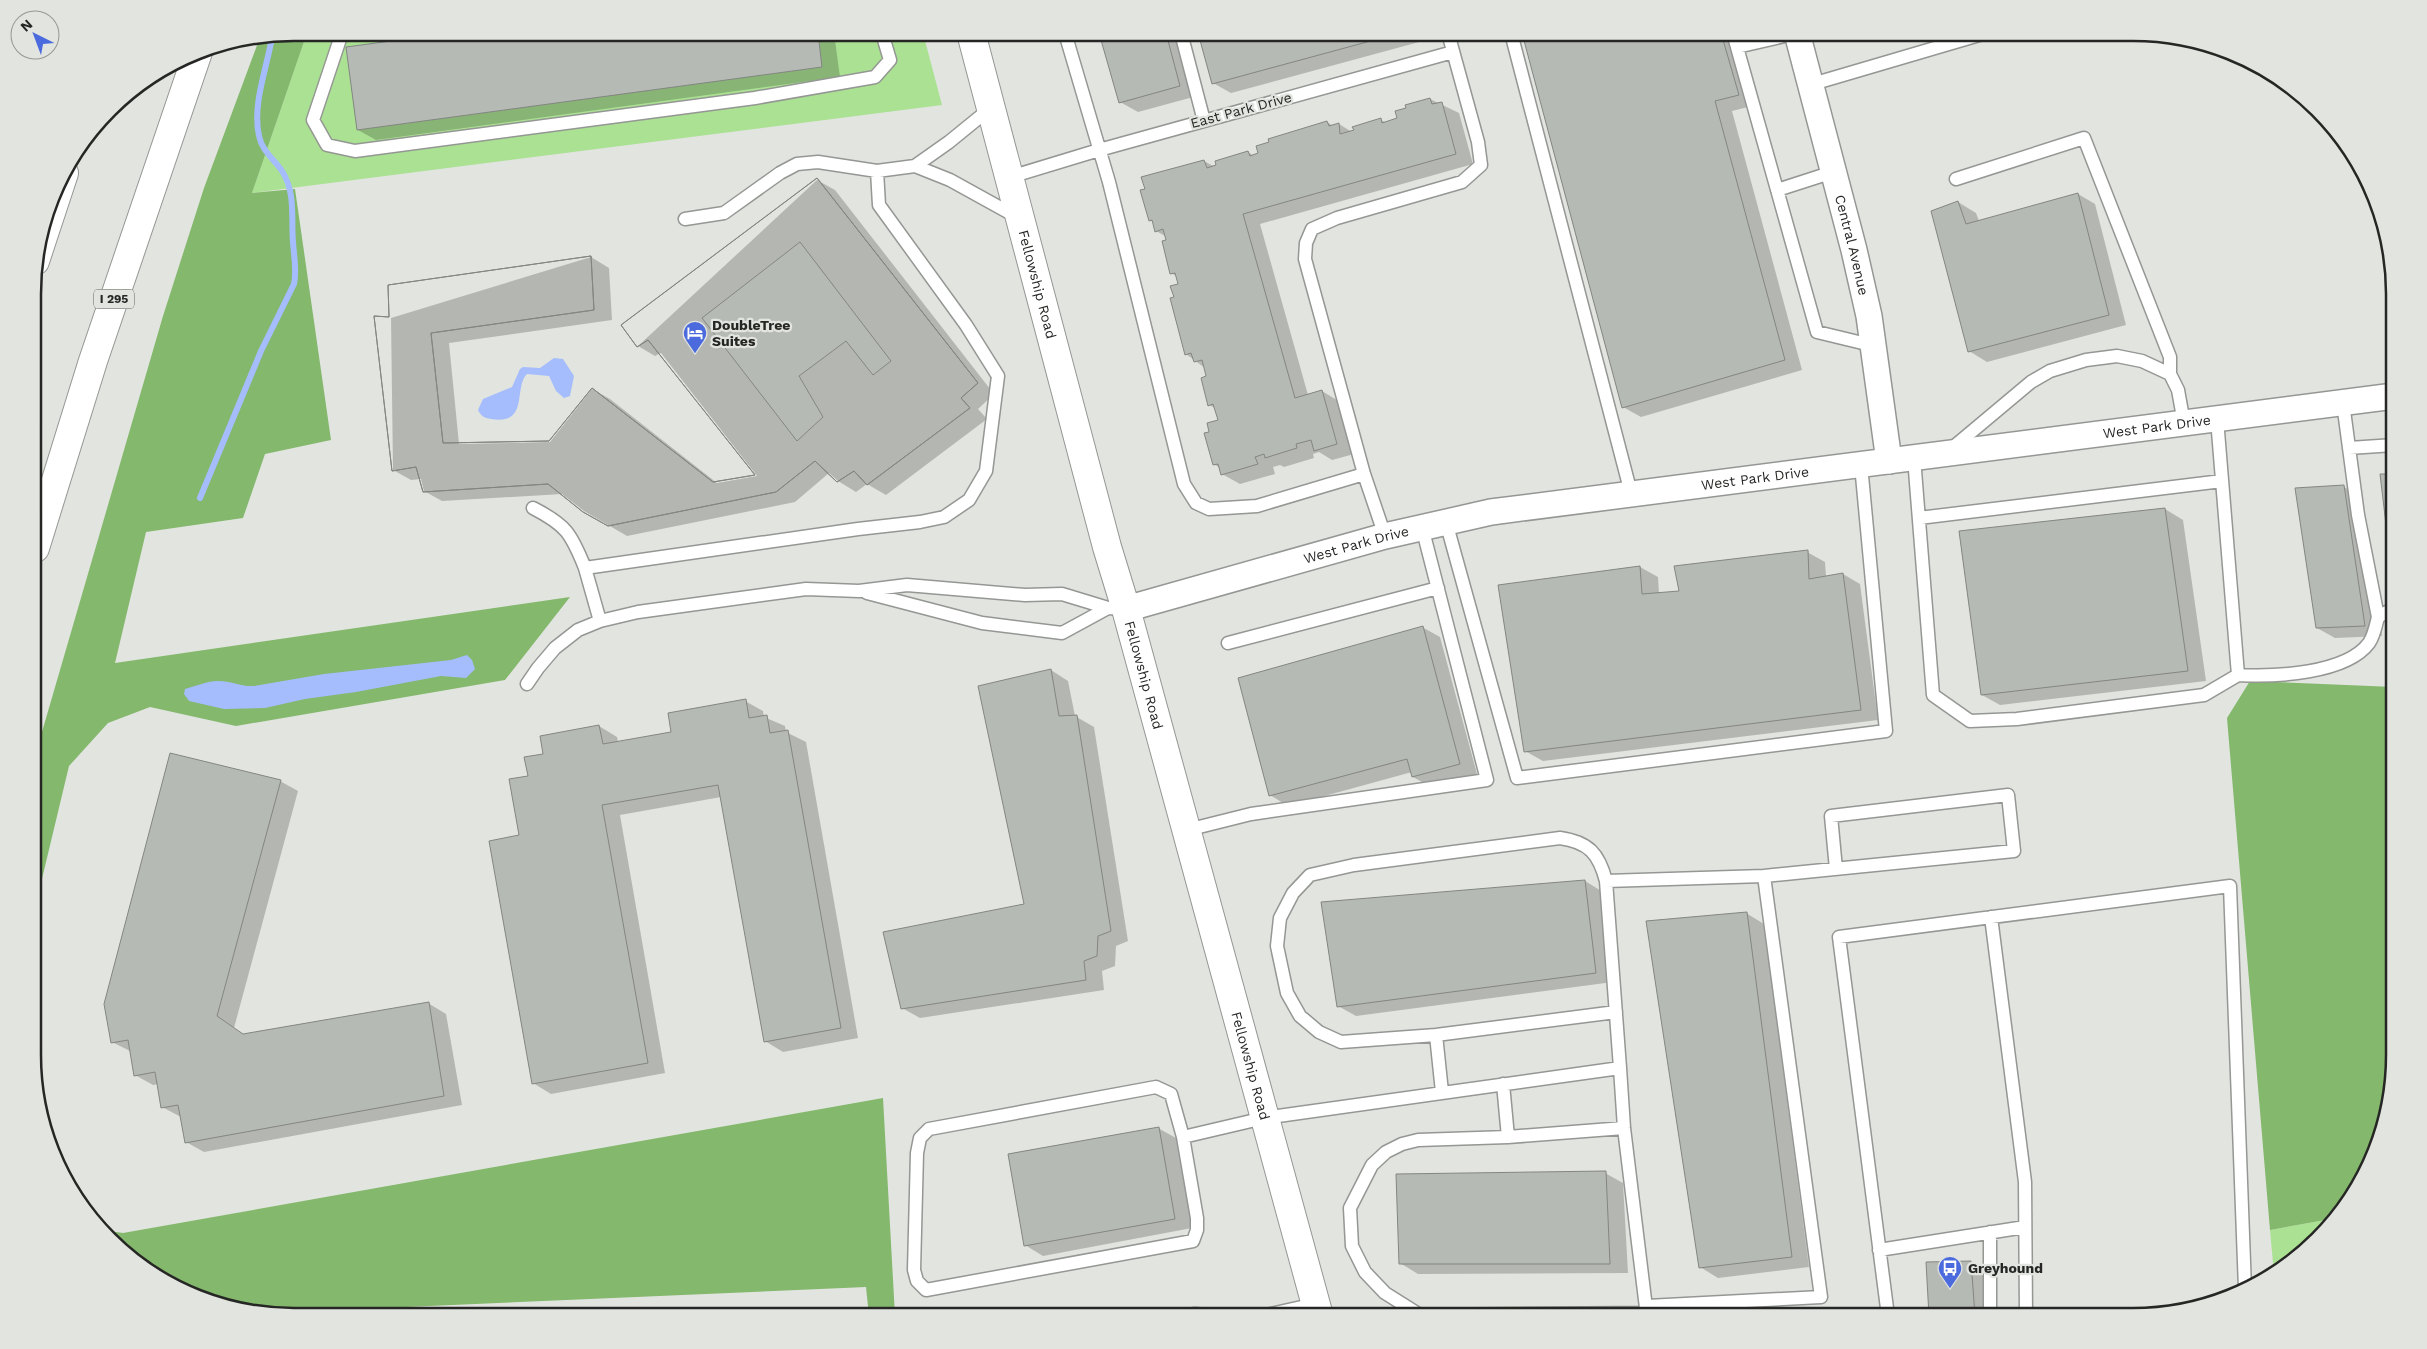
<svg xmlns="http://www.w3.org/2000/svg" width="2427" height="1349" font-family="'Work Sans',sans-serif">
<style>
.green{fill:#abe193}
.forest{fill:#84b86c}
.water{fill:#a5bdfd}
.shadow{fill:#0003}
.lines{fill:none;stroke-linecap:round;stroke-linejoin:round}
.stream{stroke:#a5bdfd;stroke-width:6}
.building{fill:#b6bab5;stroke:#838682;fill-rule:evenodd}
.lane-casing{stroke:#949793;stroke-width:15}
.street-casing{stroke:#949793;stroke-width:28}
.secondary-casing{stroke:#949793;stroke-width:30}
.highway-casing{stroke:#949793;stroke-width:30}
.lane{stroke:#fff;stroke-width:12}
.street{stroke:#fff;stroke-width:25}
.secondary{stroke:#fff;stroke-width:28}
.highway{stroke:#fff;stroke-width:28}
.labels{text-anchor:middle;stroke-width:4.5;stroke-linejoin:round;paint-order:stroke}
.shield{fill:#e1e4df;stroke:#5e605d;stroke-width:1}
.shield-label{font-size:12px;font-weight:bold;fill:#262725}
.street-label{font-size:14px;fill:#262725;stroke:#e1e4df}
.poi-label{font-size:14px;font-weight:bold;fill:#262725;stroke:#e1e4df;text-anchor:start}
.rim{fill:none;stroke:#262725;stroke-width:2.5}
</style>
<rect width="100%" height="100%" fill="#e1e4df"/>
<!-- green -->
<path class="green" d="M307,33H923L942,105L252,193Z
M2336,1218L2329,1227L2274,1274L2270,1230Z"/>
<!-- forest -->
<path class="forest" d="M295,33H307L252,193L295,189L331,440L265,454L243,518L146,532L115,663L570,597L505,680L236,726L150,707L108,723L69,766L35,908V756L163,316L204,188L259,40Z
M2250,681L2394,687V1068L2385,1123L2360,1185L2336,1218L2270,1230L2227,718Z
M883,1098L895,1316H869L866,1287L383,1308C367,1321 349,1316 329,1316C298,1316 256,1316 226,1307C185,1296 129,1263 102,1230L123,1233Z"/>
<!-- water -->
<path class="water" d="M554,358L563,359L574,376L570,396L564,398L556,391L549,376L527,374C513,388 530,425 491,419C484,418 481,416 478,410L483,399L512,387L520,369L523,367L540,368Z
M467,655L472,660L475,669L466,678L441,676L356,692L305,699L265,708L224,709L189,701L184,694L185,689C196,686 207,681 218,681C231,681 242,687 254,686L324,674L451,660Z"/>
<!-- shadow -->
<path class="shadow" d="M429,33H509L510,40L565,33H834L840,77L376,140L358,130L430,37Z
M1101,33H1180L1197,96L1138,112L1120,102Z
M1200,33H1444L1445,35L1231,93L1213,83Z
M1524,33H1735L1756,105L1732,111L1802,370L1641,417L1623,407Z
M1430,99L1459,113L1473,164L1260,224L1308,395L1322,391L1340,402L1354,454L1332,460L1319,452L1313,454L1314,458L1284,467L1280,465L1273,467L1275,474L1240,484L1222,474L1220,468L1214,464L1211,433L1219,420L1215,408L1209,405L1208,377L1205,368L1186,354L1178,277L1171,273L1167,237L1156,231L1154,223L1150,220L1204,161L1215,167L1248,152L1254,156L1327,122L1333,126L1339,124L1352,132L1381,120L1387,123L1399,119Z
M817,180L835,190L994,394L978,409L987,419L886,495L867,484L856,492L838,481L829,473L795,502L627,536L584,511L562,494L442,501L424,491L421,479L411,480L393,470L391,318L591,257L609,268L612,320L449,343L459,444L550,442L592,389L610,399L717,483L757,476L661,353L655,356L638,346Z
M2078,194L2095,204L2126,325L1987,362L1969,351L1958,202L1976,213L1979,221Z
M2344,487L2362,497L2382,636L2335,638L2317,628Z
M2165,509L2183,520L2206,681L2000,705L1982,695Z
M1807,552L1825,562L1826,577L1843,574L1860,584L1878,720L1543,761L1525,751L1640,567L1658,577L1659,594L1680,593Z
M1422,627L1440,637L1477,774L1431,787L1413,777L1412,772L1288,806L1270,795Z
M1051,670L1068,681L1075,716L1094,727L1128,941L1116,946L1115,966L1102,971L1104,990L920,1018L902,1008L1025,905Z
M745,701L763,711L764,717L785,726L786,732L806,742L858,1038L783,1052L765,1041L721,797L620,815L665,1073L551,1094L533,1083L521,836L529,777L545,755L599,726L617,737L618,742L672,733Z
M280,781L298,791L234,1028L245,1035L428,1003L446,1014L462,1105L204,1152L186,1142L181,1117L162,1107L158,1084L153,1085L135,1075L132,1052L112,1042Z
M1585,881L1603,892L1613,982L1356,1016L1338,1006Z
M1746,913L1764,924L1809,1267L1718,1278L1700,1267Z
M1158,1128L1176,1138L1192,1228L1043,1256L1025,1245Z
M1605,1173L1623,1183L1628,1273L1418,1274L1400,1263Z
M1970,1262L1984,1270L1988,1316H1930L1927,1263Z"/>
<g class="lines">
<!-- stream -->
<path class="stream" d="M200,498L261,351L294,284C297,270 294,257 293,242C291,218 296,193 282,171C274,159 262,151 259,136C252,104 267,68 272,37"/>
</g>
<!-- building -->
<path class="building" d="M428,33H493L494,41L556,33H818L822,67L357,130L346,47L429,36Z
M1099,33H1166L1180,86L1119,103Z
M1198,33H1400L1212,84Z
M1522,33H1721L1739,95L1715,101L1785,360L1622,408Z
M1430,98L1432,104L1442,102L1456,154L1243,214L1295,398L1322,390L1337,444L1314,451L1311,440L1296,444L1297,448L1265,458L1264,454L1255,457L1258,464L1221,475L1218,464L1213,465L1204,433L1209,432L1207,423L1218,420L1213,404L1208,406L1201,378L1206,376L1202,360L1194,362L1191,353L1185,355L1170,298L1174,297L1170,286L1178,284L1175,273L1170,274L1162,241L1166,240L1163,229L1155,232L1152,220L1149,221L1140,190L1145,189L1141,177L1204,160L1207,168L1216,165L1215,161L1248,151L1250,156L1258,153L1256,146L1269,142L1268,139L1327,121L1329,126L1339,123L1340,134L1354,130L1352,127L1381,118L1382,123L1397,118L1395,111L1406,108L1405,105Z
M817,178L978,383L961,398L970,408L867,485L854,471L837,482L815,461L776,492L608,526L583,512L548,484L423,492L416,467L392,471L374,316L389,317L388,285L591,256L594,310L431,333L443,443L549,441L592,388L713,482L755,475L648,340L637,347L621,325ZM800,242L891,361L873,375L846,341L799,376L823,417L797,441L702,318Z
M817,178L978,383L961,398L970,408L867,485L854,471L837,482L815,461L776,492L608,526L583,512L548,484L423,492L416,467L392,471L374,316L389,317L388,285L591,256L594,310L431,333L443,443L549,441L592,388L713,482L755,475L648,340L637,347L621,325Z
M2078,193L2109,315L1968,352L1931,211L1958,201L1966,224Z
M2380,474H2394V575H2392Z
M2344,485L2365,626L2316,628L2295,488Z
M2165,508L2188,671L1981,695L1959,531Z
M1808,550L1809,579L1843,573L1861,710L1524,752L1498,585L1640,566L1642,594L1679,591L1674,566Z
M1423,626L1460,764L1412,777L1407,759L1269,796L1238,678Z
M1051,669L1059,716L1077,715L1111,931L1098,936L1097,956L1084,961L1086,980L901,1009L883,932L1024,904L978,686Z
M746,699L749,718L767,715L770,733L788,730L841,1028L764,1042L718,785L602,805L648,1063L532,1084L489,841L519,835L509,779L528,776L524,757L543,754L540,736L599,725L603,744L671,732L668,713Z
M170,753L281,780L217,1016L243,1034L429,1002L444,1096L185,1143L178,1105L161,1108L155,1072L134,1076L128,1040L111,1043L104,1004Z
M1585,880L1596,973L1337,1007L1321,902Z
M1747,912L1792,1257L1699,1268L1646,921Z
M1159,1127L1175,1219L1024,1246L1008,1154Z
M1606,1171L1610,1264H1399L1396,1174Z
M1971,1261L1975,1316H1929L1926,1262Z"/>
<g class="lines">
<!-- lane casing -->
<g class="lane-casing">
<path id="lane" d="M342,33L313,120L327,145L355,151L755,98L875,77L890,60L882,33
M1065,33L1109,182L1184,484L1196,503L1209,509L1257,506L1364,474
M1181,33L1204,121
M1511,33L1631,493
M1733,33L1817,332L1875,346
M1737,47L1797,33
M1809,85L1986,33
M992,107L949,142L915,166L950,180L1017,217
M877,171L915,166
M1010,177L1099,150L1453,52
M1956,179L2084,138L2170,357V374
M1777,190L1833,172
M2343,403L2358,515L2378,617L2394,608
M2349,448L2394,445
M1951,449L2031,382L2050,371L2086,360L2117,356L2142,361L2170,374L2178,390L2184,423
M1914,458L1933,695L1970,721L2017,719L2204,695L2238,675L2217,419
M533,508C566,525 571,533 585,568L858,529L920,522L944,517L969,500L986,471L998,376L966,325L879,205L877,171L818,162L797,164L780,173L724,213L685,219
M1919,518L2222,481
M1446,522L1517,778L1886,731L1861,465
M1385,536L1364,474L1305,259L1306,243L1312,229L1337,218L1462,182L1481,165L1478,142L1448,33
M585,568L600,621
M867,593L982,623L1062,633L1108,608
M1228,643L1438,588
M2238,675C2274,677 2346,674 2369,643C2374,636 2376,625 2378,617
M527,684L538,668L555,648L578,630L600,621L638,612L806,589L859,591L907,585L1025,595L1062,594L1108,608L1126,609
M1187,830L1251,814L1487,780L1422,527
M1764,876L2014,851L2008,795L1831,816L1836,869
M1991,917L2025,1182L2026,1316
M1436,1035L1341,1042L1319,1032L1300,1016L1287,993L1277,946L1280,918L1293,893L1310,875L1354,865L1560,838C1589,842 1599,854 1606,881
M1620,1068L1606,881L1764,876L1821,1297L1647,1306
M1503,1084L1508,1137
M1156,1087L1171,1094L1183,1137L1197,1218V1230L1193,1241L926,1290L917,1281L914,1270L917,1153L920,1138L929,1129Z
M1442,1092L1436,1035L1616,1012
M1624,1128L1508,1137L1418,1140L1402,1144L1386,1152L1372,1165L1350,1208L1352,1246L1365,1272L1385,1293L1420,1315L1647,1313
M1183,1137L1264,1118L1620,1068L1624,1128L1647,1316
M1990,1232V1316
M1879,1250L2025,1227
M1184,1316L1195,1314L1219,1316
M1262,1316L1315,1304
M1888,1316L1839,937L2230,886L2245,1289"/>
</g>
<!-- street casing -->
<g class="street-casing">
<g id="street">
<path id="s1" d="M1797,33L1854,250L1869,316L1889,461"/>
<path id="s2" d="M1126,609L1385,536L1491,512L2394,396"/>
</g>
</g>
<!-- secondary casing -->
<g class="secondary-casing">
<g id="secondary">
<path id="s3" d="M971,33L1107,547L1126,609L1319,1316"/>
</g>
</g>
<!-- highway casing -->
<g class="highway-casing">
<path id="highway" d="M35,261L64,173
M35,548L93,361L198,52"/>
</g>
<!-- lane -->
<use href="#lane" class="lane"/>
<!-- street -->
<use href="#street" class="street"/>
<!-- secondary -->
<use href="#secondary" class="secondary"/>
<!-- highway -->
<use href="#highway" class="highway"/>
</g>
<!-- icons -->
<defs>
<g id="hotel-pin" transform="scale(1.25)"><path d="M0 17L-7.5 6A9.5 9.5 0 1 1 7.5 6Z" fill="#4b6ade" stroke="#e1e4df"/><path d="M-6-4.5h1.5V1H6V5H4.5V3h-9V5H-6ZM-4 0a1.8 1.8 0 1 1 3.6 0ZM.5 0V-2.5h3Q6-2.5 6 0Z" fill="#fff"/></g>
<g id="bus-pin" transform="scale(1.25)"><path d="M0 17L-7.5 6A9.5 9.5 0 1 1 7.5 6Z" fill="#4b6ade" stroke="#e1e4df"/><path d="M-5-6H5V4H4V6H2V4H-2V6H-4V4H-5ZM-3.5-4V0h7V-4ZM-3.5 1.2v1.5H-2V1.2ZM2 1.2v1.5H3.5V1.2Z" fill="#fff"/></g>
</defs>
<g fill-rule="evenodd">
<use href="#hotel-pin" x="695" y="333"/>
<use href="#bus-pin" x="1950" y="1268"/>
</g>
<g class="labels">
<!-- shield labels -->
<rect class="shield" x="94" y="289.5" width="40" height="19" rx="4"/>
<g class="shield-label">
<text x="114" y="303">I 295</text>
</g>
<!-- street labels -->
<g class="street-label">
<text transform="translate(1241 110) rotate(-15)" y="5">East Park Drive</text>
<text dy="5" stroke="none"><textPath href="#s1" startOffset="219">Central Avenue</textPath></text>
<text dy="5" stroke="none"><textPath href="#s3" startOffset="260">Fellowship Road</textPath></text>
<text dy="5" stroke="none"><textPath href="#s2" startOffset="1049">West Park Drive</textPath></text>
<text dy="5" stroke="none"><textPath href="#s2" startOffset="644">West Park Drive</textPath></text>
<text dy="5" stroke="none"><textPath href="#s2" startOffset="239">West Park Drive</textPath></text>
<text dy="5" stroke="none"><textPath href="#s3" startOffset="665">Fellowship Road</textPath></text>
<text dy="5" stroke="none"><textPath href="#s3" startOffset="1070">Fellowship Road</textPath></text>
</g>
<!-- poi labels -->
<g class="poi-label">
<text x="712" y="330">DoubleTree<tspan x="712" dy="16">Suites</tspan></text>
<text x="1968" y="1273">Greyhound</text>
</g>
</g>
<!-- crop -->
<path d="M0 0H2427V1349H0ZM294 41H2133A253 253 0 0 1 2386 294V1055A253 253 0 0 1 2133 1308H294A253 253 0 0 1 41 1055V294A253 253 0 0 1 294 41Z" fill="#e1e4df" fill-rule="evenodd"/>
<path class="rim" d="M294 41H2133A253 253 0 0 1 2386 294V1055A253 253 0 0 1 2133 1308H294A253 253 0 0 1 41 1055V294A253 253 0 0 1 294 41Z"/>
<!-- north arrow -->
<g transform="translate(35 35) rotate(318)"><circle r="24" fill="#e1e4df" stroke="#969895"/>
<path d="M0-4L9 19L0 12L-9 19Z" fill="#4b6ade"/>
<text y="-8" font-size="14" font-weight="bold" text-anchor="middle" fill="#262725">N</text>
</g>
</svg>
